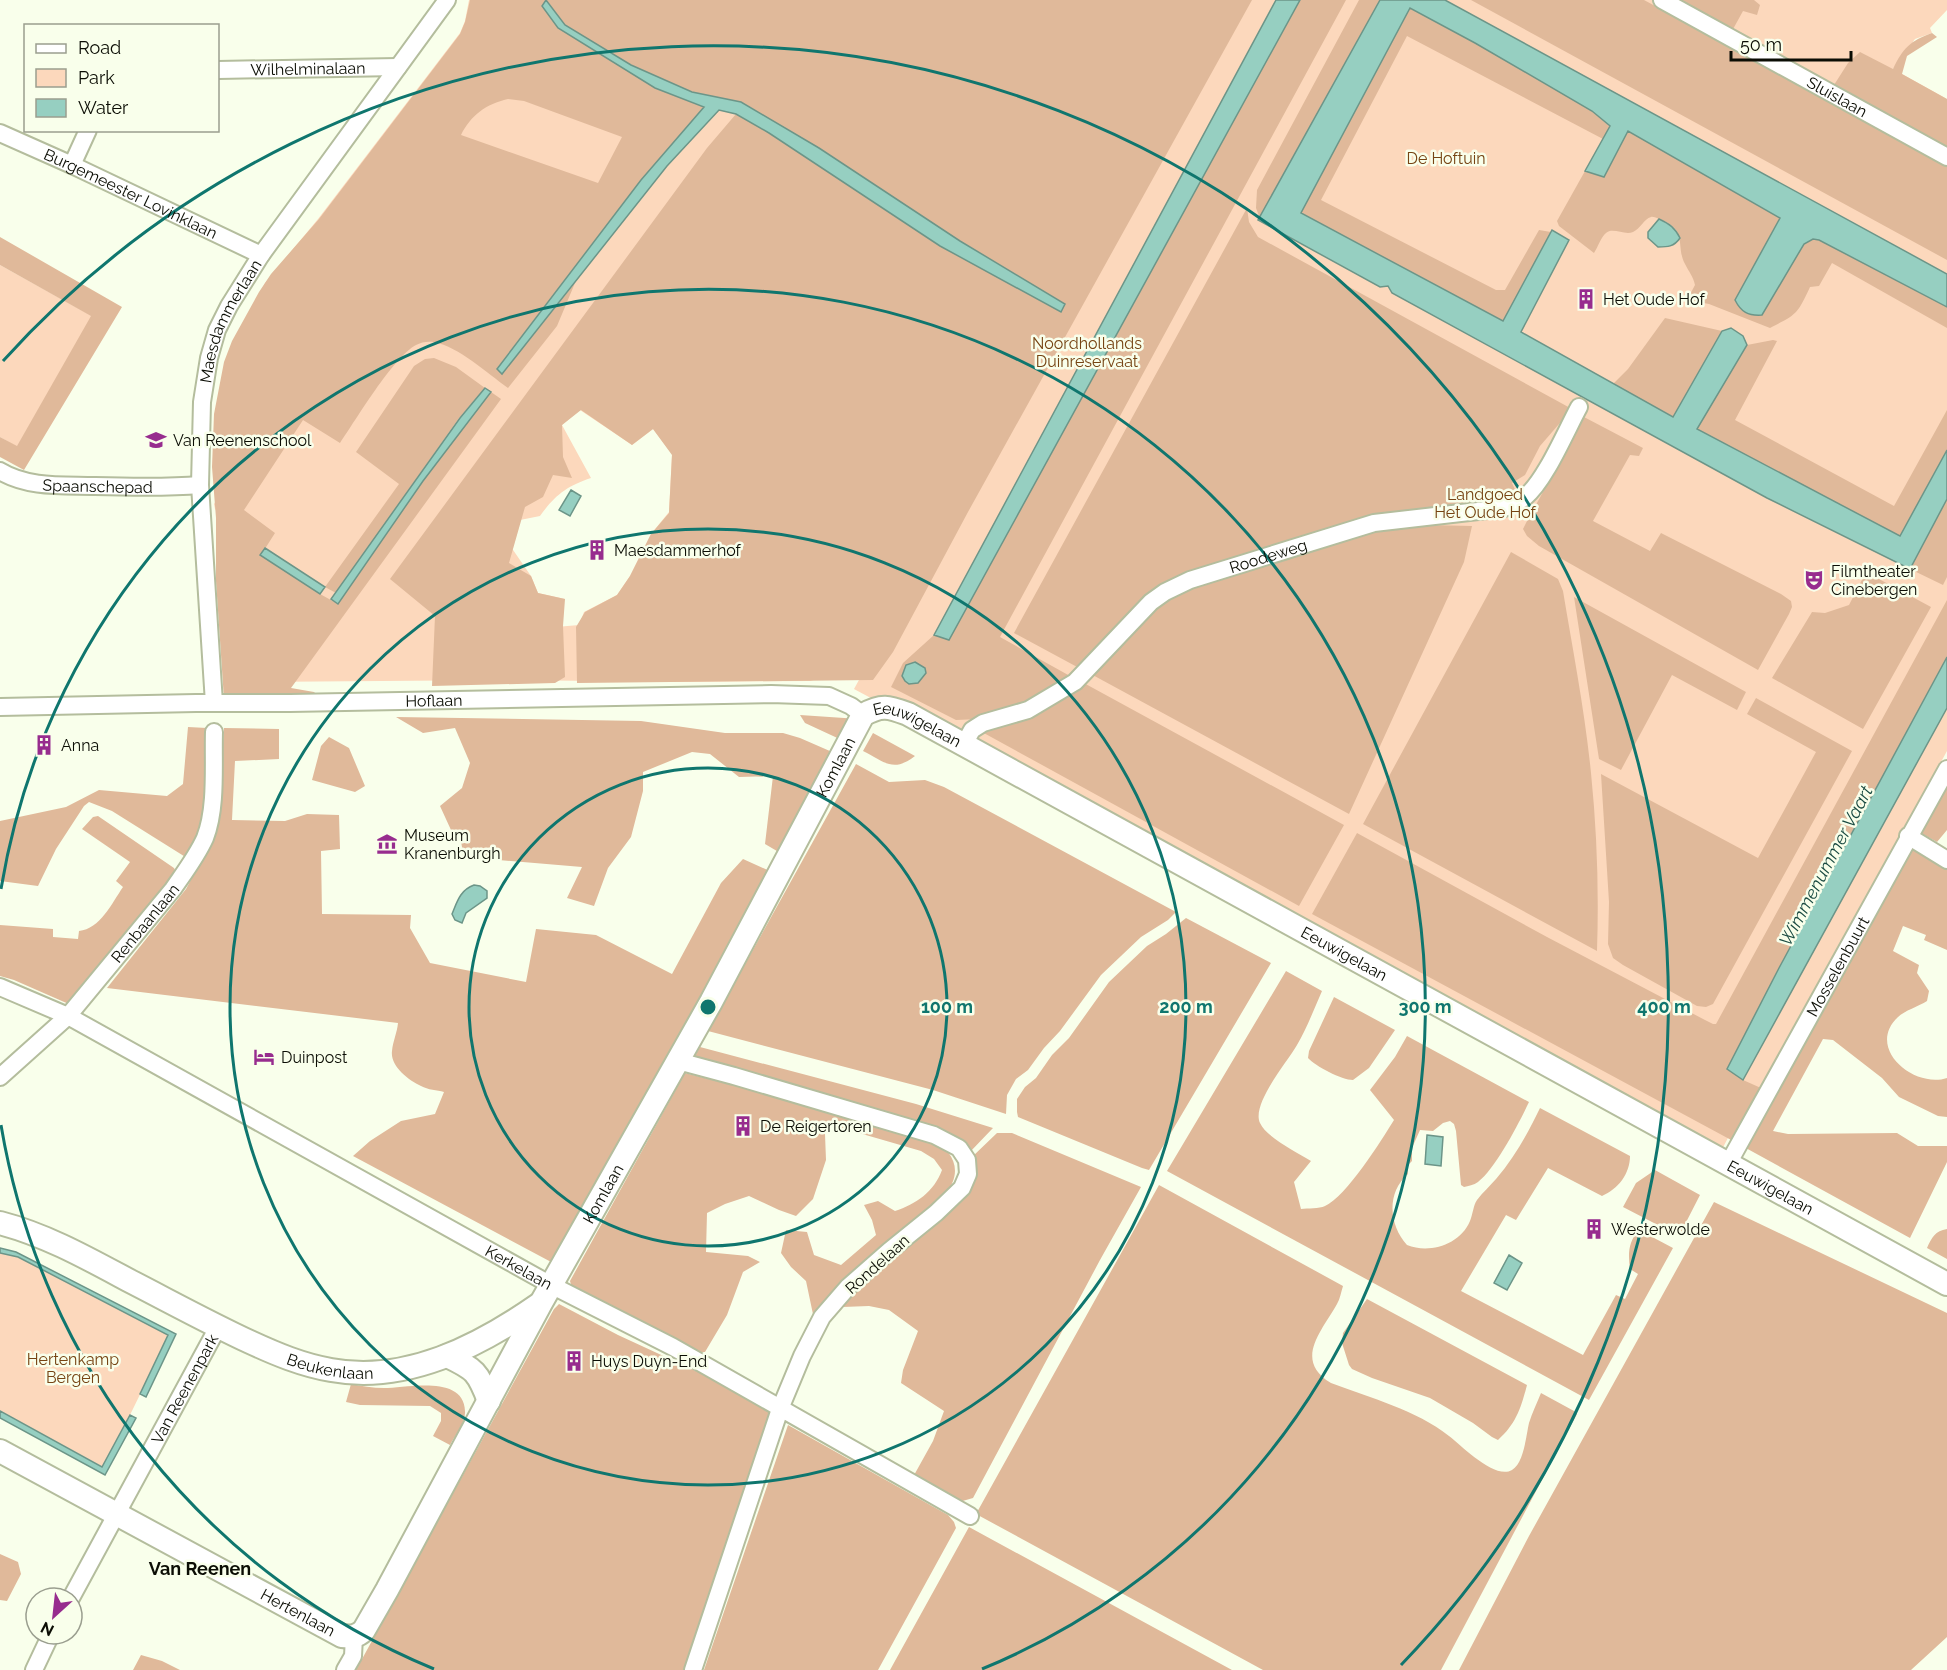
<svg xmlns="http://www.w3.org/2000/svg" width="1947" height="1670" font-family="Raleway,sans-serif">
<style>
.green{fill:#fcd8bc;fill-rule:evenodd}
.forest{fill:#e0b99a;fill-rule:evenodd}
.water{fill:#96cfc1;stroke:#6c9588;stroke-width:1.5}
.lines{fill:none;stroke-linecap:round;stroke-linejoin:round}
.minor-casing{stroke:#b4bd9d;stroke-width:20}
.secondary-casing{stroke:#b4bd9d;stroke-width:26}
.minor{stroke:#fff;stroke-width:16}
.secondary{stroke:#fff;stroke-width:22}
.ring{fill:none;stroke:#0f766e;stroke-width:3}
.labels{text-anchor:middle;stroke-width:5;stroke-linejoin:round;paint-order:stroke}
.street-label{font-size:16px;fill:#0b0d04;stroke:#f9ffeb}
.park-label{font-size:16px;fill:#764413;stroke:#f9ffeb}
.poi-label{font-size:16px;fill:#0b0d04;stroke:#f9ffeb;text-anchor:start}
.water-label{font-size:18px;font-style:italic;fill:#194a41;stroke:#f9ffeb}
.neighbourhood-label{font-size:18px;font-weight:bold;fill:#0b0d04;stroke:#f9ffeb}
.centre{fill:#0f766e;stroke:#f9ffeb;stroke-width:3}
.ring-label{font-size:18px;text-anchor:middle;font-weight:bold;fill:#0f766e;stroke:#f9ffeb;stroke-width:5;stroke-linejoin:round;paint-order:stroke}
</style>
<rect width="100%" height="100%" fill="#f9ffeb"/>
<!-- green -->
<path class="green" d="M469,0H1947V10L1930,28L1932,33L1915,39L1893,69L1947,99V751L1734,1138L1729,1136L1720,1153L854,689L881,640L857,669L810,681L670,682L516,680L250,682L218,512L215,509L214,504L217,499L232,354L265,283L318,219L460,33L465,21ZM580,410L632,445L653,429L672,454L669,512L651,534L630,576L617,595L584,612L579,625L556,627V620L565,599L538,593L531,576L511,547L520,520L540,516C555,495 567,486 591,478L562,425Z
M0,265L92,316L17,447L0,437Z
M0,1253L18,1257L169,1335L130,1415L103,1467L0,1411Z"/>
<!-- forest -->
<path class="forest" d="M470,0H1252L968,512L893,652L873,680L577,683L576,627L585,612L617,595L630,576L651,534L669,513L672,455L653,429L632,445L581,410L562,425L563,457L572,478L553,475L543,497L525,507L509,563L531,576L538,593L565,599L563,626L565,677L555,683L432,686L435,616L390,579L707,148L736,114L769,133L940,246L1061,312L1065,304L960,241L741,102L692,92L631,65L565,25L547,1L558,28L655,88L704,107L641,180L497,368L503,373L575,283L557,326L508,388C487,373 459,347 434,342C428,341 421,342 416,345C393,357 356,420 340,443L303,420L244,510L275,533L261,555L320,594L338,604L423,481L484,400L491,392L501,399L291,688L314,692L318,696L224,699L216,581V518L212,467L214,414L224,362L232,341L259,292L271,274L319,219L460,34L465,22ZM508,99L524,101L622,137L598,183L461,135C471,115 486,104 508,99Z
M1300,0H1346L1000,637L1070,676L1035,700L979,719L956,720L891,687L903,663L934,635L949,640Z
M1359,0H1380L1258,220L1259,216L1256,208L1257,190Z
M1471,0H1644L1947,163V260Z
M1676,0H1754L1760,5L1757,15L1743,11L1732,31Z
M1410,8L1475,43L1592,111L1610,127L1603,139L1407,36L1321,200L1496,290H1505L1539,230L1551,232L1503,321L1301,213Z
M1932,33L1937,37L1907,56L1902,74L1947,99V147L1834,85L1848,63L1860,52L1893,69C1903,48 1910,41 1932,33Z
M1628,130L1780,218L1735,300L1808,241L1813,239L1819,240L1947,307V328L1832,263L1819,286L1810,287C1797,315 1797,314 1770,328L1709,304L1687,300L1695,285C1693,276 1689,272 1685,264C1676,248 1687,231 1664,221C1660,220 1654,216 1651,217C1644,219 1640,229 1633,232C1625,236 1613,227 1606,233C1601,237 1598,247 1594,253L1559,226L1557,221L1585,171L1604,177Z
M1247,208L1249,222L1258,237L1572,409L1540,446L1525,475L1512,483L1518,496L1508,500L1390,513L1178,580L1079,668L1014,633Z
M0,237L122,307L24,470L0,457V437L17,446L91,316L0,265Z
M1665,318L1722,331L1674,417L1613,384L1628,369Z
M1773,340L1777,341L1735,420L1894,506L1947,410V450L1900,536L1696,429L1747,345Z
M434,358L456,367L485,388L459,418L336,593L325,587L399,484L356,452L414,366L425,359Z
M1584,417L1643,448L1639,456L1630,455L1593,521L1650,551L1661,533L1781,594L1791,601L1792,607L1789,614L1758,670L1539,546L1527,536L1523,529L1526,523Z
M1947,499V577L1943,585L1910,569Z
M1386,524L1472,526L1464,562L1349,814L1089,673L1166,599L1190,588Z
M1511,552L1558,579L1563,591C1573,651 1585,712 1591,773C1597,832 1599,891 1597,951L1363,824Z
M1866,572L1931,607L1863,729L1772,678L1812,612L1825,613L1849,605Z
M1574,597L1746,692L1737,710L1672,675L1621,770L1599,759Z
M1947,600V657L1779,968L1728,1069L1743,1080L1761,1088L1733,1141L1312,914L1357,833L1547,937L1705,1020L1713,1024H1716Z
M1082,682L1344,825L1299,906L982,732Z
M1756,698L1852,751L1713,1004L1706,1007L1697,1006L1623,965L1613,958L1608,944L1609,902L1601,774L1758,858L1816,752L1747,714Z
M800,715L859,719L846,742L805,723Z
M396,717L641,721L725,733H783L800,738L839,755L782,854L765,844L773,776L739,777L710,754L692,752L643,772V791L631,837L608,868L594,906L567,898L582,867L463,857L460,831L451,830L440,806L462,788L470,763L455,728L423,733Z
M188,727L207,728L204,811L198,839L187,858L112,811L89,802L84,806L56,849L38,886L0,881V821L66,807L99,790L167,796L183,784Z
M224,728L279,729V759L235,761L232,820L285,821L307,814L339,815L340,849L321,851L322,914L411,915L410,928L430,963L526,982L536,929L596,935L672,974L721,883L743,859L772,872L553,1263L353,1156L370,1141L401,1121L435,1114L444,1092C437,1090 428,1090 421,1086C408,1080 390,1066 392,1051C393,1041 397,1033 398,1023L107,988L186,889L209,846L219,803Z
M873,733L915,756C893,773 885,762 863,751Z
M329,737L349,748L365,786L355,792L312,780L321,746Z
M856,764L889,782L925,780L944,787L1176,912L1168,920L1141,937L1101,975L1060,1031L1044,1048L1028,1070L1016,1079L1007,1095L1006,1114L933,1090L708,1031Z
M1947,781V830L1937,842L1919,832Z
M98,816L174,868L176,872L71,1005L14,980L0,976V925L53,929V937L78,939L79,931C100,929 112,903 123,887L116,881L130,862L82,829L93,817Z
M1912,843L1947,866V950L1924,940L1926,935L1903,926L1893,951L1919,965L1917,973L1929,991L1927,1001C1919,1006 1904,1011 1898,1017C1865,1048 1914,1089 1947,1078V1117L1938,1116L1899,1097L1882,1078L1833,1040L1823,1039L1773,1131L1788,1134L1897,1133L1918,1146H1947V1162L1910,1238L1744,1147Z
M1186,918L1271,963L1149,1170L1142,1168L1018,1117L1017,1112V1099L1025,1087L1036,1078L1052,1055L1069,1038L1109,982L1147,946L1166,934Z
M1286,971L1322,991C1314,1009 1307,1028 1297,1045C1288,1061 1251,1104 1260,1123C1267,1138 1297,1152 1311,1161L1294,1182L1301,1209C1308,1208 1319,1209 1325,1206C1346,1197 1381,1141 1394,1120L1370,1090L1395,1057L1407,1036L1529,1102C1519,1123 1496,1168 1478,1182C1474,1185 1468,1186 1464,1187L1461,1185L1456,1131L1454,1124L1450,1121L1443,1123L1433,1131L1420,1130L1412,1148V1161L1407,1166L1408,1174C1386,1193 1389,1225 1407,1245C1429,1254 1460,1245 1470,1221C1473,1214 1473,1206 1477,1200C1483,1192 1490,1186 1496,1179C1515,1157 1528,1133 1540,1108L1630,1156C1630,1174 1618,1189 1602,1196L1548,1168L1516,1220L1506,1215L1461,1291L1583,1355L1616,1295L1625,1299L1638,1274L1630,1269C1628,1254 1628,1242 1639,1230L1673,1248L1589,1400L1167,1171Z
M1334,997L1395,1030L1369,1068L1353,1080C1342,1080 1315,1066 1308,1058L1309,1051Z
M700,1047L916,1104L993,1128L969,1153L693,1059Z
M685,1073L788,1099L931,1142C936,1145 944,1148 948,1152C959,1166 956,1181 946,1193L843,1280L830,1295L814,1319L806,1281L791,1267L781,1253L786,1230L807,1232L814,1255L841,1265L876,1235L872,1220L864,1205L878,1201L895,1211C916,1204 934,1192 942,1170L934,1159L921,1151L821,1122L825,1134L826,1160L813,1199L796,1216L779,1210L749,1196L725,1204L707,1213L706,1252L748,1256L760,1262L743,1272L727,1315L705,1352H698L573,1291L570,1281Z
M997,1133H1012L1141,1187L1100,1260L973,1498L959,1502L913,1477L933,1441L944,1411L901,1383L903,1370L918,1331L889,1310L869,1306L842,1307L868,1279L962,1198L972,1157Z
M1655,1170L1700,1195L1679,1236L1623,1207L1636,1183Z
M1159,1185L1343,1286C1341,1292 1340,1299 1337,1304C1322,1331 1293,1360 1331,1383C1371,1398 1416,1410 1449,1436C1462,1446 1495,1480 1512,1470C1524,1463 1526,1436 1529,1423C1532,1413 1537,1403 1541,1393L1574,1411L1577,1414L1441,1670H1263L976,1514Z
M1714,1202L1947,1313V1637L1911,1670H1459L1529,1536Z
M1947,1229V1259L1927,1248C1932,1237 1935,1231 1947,1229Z
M1367,1299L1527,1385C1521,1408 1516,1424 1498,1440L1492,1437L1473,1423L1430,1398L1372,1378L1352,1369L1349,1365L1342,1343L1343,1333Z
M559,1304L618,1335L709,1377L768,1408L770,1424L687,1670H356L554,1309Z
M351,1384C361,1386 373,1388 384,1388C406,1388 464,1374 465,1411C466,1422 455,1435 450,1445L433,1436L441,1421V1413L430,1406L360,1405L346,1402Z
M788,1425L948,1515L954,1522L956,1528L878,1670H704Z
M969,1527L1232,1670H890Z
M0,1554L18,1562L21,1574L7,1601L0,1600Z
M141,1655L162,1661L180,1670H133Z"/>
<!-- water -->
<path class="water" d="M546,0L565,25L631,65L692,92L741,102L819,148L960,241L1065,304L1061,312L940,246L769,133L736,114L719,110L667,166L502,374L497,369L641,180L704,107L655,88L558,28L542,6Z
M1276,0H1300L949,640L934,635Z
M1380,0H1445L1947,274V307L1819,240L1813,239L1804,244L1762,315C1748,316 1741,312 1735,300L1780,218L1628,131L1604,177L1585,171L1610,126L1592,111L1475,43L1410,8L1301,213L1503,321L1552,230L1569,240L1521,332L1673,417L1722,331L1731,328L1743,336L1747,345L1697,429L1900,536L1947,450V499L1910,569L1767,498L1392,293L1388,286L1380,287L1258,220Z
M1659,219C1670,224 1675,228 1680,238C1674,247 1667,247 1658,247L1648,238V232Z
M485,388L491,392L423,481L338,604L331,599L460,418Z
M571,490L581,496L570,516L559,510Z
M265,548L325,587L320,594L260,555Z
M1947,657V708L1743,1080L1727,1069L1779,968Z
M915,662L925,668L926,673L918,683L909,684L905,681L902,676L906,665Z
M474,885L480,886L487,891V898L466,913L462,923L455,920L452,914C457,902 460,890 474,885Z
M1427,1135L1443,1137L1441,1166L1425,1164Z
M0,1248L16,1252L176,1334L146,1397L140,1394L168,1335L18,1257L0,1253Z
M1509,1255L1522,1263L1507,1290L1494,1283Z
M0,1411L102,1467L130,1415L136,1418L105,1475L0,1418Z"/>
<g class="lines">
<!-- minor casing -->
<g class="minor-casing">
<g id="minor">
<path id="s1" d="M1662,0L1947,157"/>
<path id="s2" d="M218,70L398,67"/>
<path id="s3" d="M0,133L72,165L261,255"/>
<path d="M72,165L88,130"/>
<path id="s4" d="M0,471C28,488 63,485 94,486C130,487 165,488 200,485"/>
<path id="s5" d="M214,703L200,485L202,402L209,358L217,330L229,306L261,255L447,0"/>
<path id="s6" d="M0,707L196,703H290L771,694L829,696L851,706L863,715"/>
<path id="s7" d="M963,746L972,730L983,723L1028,710L1075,682L1151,602L1165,592L1190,580L1374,523L1504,508C1511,505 1519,502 1525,497C1545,481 1566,431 1579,407"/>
<path d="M1908,836L1947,860"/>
<path id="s8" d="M0,987L68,1016L551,1285L673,1347L970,1516"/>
<path d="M678,1061L734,1076L934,1135L959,1148L967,1160L968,1174L962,1188L936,1213L889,1251L848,1287L822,1317L802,1356L780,1409L693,1670"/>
<path id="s9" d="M0,1077L68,1016L173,889C184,873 197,856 205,838C217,808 213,764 214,732"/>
<path id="s10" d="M1728,1164L1947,769"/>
<path id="s11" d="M71,1598L218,1327"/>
<path d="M34,1670L51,1634"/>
<path d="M345,1670L353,1656L354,1637"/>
</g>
</g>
<!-- secondary casing -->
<g class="secondary-casing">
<g id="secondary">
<path id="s12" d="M0,1223C46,1235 87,1258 128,1280C169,1301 209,1323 250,1342C276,1354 302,1365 331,1370C406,1384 479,1346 538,1305"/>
<path d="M447,1356C475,1369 478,1372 489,1401"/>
<path id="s13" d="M0,1451L342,1636C351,1637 357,1637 364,1630L387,1590L541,1303L711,1002L863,715C882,704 889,707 908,714L1947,1284"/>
</g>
</g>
<!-- minor -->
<use href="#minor" class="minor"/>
<!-- secondary -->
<use href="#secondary" class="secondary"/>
</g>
<!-- distance rings -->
<g class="ring">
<circle cx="708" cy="1007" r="239"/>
<circle cx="708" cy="1007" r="478"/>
<path d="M434 1669A717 717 0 0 1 1 1125M1 889A717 717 0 1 1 982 1669"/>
<path d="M3 361A956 956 0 1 1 1401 1665"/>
</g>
<!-- icons -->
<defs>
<g id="building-bare" transform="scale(1.62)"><path d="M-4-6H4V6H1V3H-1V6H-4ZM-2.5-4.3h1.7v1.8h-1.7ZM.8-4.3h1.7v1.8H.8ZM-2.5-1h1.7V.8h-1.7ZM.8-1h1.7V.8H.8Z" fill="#972c8e" stroke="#f9ffeb" stroke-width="2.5" paint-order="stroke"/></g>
<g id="school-bare" transform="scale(1.62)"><path d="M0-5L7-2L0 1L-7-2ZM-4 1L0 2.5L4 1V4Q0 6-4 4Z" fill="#972c8e" stroke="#f9ffeb" stroke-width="2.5" paint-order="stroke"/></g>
<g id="theatre-bare" transform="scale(1.62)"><path d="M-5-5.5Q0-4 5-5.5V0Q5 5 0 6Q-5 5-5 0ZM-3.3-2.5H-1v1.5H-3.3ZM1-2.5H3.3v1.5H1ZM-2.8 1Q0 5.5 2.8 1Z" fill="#972c8e" stroke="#f9ffeb" stroke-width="2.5" paint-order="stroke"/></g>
<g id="museum-bare" transform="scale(1.62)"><path d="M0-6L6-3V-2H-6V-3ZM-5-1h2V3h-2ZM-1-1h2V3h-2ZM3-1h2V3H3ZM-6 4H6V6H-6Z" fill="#972c8e" stroke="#f9ffeb" stroke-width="2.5" paint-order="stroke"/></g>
<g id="hotel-bare" transform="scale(1.62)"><path d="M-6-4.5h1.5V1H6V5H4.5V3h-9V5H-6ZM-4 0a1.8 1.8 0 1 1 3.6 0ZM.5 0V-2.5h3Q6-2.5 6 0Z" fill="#972c8e" stroke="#f9ffeb" stroke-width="2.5" paint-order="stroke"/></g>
</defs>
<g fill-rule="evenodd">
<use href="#building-bare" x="1586" y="299"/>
<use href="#school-bare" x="156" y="440"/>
<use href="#building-bare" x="597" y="550"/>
<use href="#theatre-bare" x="1814" y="580"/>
<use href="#building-bare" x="44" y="745"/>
<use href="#museum-bare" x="387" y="844"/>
<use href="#hotel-bare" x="264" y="1057"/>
<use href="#building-bare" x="743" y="1126"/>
<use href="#building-bare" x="1594" y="1229"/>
<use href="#building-bare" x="574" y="1361"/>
</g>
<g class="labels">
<!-- street labels -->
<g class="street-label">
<text dy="6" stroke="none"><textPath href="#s2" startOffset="90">Wilhelminalaan</textPath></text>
<text dy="6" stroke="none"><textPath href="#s1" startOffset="200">Sluislaan</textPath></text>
<text dy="6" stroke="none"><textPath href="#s3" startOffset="144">Burgemeester Lovinklaan</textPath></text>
<text dy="6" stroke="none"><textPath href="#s5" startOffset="388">Maesdammerlaan</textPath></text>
<text dy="6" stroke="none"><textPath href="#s4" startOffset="100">Spaanschepad</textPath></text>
<text dy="6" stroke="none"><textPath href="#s7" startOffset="370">Roodeweg</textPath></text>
<text dy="6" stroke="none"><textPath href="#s6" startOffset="434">Hoflaan</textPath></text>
<text dy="6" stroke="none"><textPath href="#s13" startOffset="1514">Eeuwigelaan</textPath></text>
<text dy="6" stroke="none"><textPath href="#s13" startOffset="1396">Komlaan</textPath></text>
<text dy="6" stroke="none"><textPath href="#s9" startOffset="212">Renbaanlaan</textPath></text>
<text dy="6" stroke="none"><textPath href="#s13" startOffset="2000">Eeuwigelaan</textPath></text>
<text dy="6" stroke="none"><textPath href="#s10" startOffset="226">Mosselenbuurt</textPath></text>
<text dy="6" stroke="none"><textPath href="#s13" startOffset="2486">Eeuwigelaan</textPath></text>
<text dy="6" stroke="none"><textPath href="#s13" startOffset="910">Komlaan</textPath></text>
<text transform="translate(877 1264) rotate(-42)" y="6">Rondelaan</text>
<text dy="6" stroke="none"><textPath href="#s8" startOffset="590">Kerkelaan</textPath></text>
<text dy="6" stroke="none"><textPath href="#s12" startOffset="362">Beukenlaan</textPath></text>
<text dy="6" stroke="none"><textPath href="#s11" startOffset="238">Van Reenenpark</textPath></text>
<text dy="6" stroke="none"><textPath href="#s13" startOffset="339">Hertenlaan</textPath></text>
</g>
<!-- park labels -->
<g class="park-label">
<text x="1446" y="164">De Hoftuin</text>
<text x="1087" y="349">Noordhollands<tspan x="1087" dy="18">Duinreservaat</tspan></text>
<text x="1485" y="500">Landgoed<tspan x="1485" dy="18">Het Oude Hof</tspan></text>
<text x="73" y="1365">Hertenkamp<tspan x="73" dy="18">Bergen</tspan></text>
</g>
<!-- poi labels -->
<g class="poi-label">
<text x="1603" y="305">Het Oude Hof</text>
<text x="173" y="446">Van Reenenschool</text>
<text x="614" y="556">Maesdammerhof</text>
<text x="1831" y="577">Filmtheater<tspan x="1831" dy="18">Cinebergen</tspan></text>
<text x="61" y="751">Anna</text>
<text x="404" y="841">Museum<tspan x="404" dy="18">Kranenburgh</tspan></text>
<text x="281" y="1063">Duinpost</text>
<text x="760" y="1132">De Reigertoren</text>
<text x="1611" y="1235">Westerwolde</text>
<text x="591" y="1367">Huys Duyn-End</text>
</g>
<!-- water labels -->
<g class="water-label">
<text transform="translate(1826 866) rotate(-62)" y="6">Wimmenummer Vaart</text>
</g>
<!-- neighbourhood labels -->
<g class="neighbourhood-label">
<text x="200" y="1575">Van Reenen</text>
</g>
</g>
<circle cx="708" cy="1007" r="9" class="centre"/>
<g class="ring-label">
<text x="947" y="1013">100 m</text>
<text x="1186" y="1013">200 m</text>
<text x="1425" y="1013">300 m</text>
<text x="1664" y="1013">400 m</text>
</g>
<!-- legend -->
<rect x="24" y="24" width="195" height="108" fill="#f9ffeb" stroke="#9a9e8f" stroke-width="1.5"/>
<rect x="36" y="44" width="30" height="9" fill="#ffffff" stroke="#9a9e8f" stroke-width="1.5"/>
<text x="78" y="54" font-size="18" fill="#0b0d04">Road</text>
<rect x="36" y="69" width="30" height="18" fill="#fcd8bc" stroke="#9a9e8f" stroke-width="1.5"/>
<text x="78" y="84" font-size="18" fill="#0b0d04">Park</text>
<rect x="36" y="99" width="30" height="18" fill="#96cfc1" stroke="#9a9e8f" stroke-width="1.5"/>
<text x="78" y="114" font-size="18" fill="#0b0d04">Water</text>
<!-- north arrow -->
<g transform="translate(54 1616) rotate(207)"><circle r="28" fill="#f9ffeb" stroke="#9a9e8f" stroke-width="1.5"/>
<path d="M0-4.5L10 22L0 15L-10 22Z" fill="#972c8e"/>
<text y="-9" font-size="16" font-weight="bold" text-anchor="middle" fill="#0b0d04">N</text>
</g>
<!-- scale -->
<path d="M1731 51v9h120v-9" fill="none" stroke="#0b0d04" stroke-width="3"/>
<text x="1740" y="51" font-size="18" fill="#0b0d04" stroke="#f9ffeb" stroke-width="4.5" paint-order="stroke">50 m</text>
</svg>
